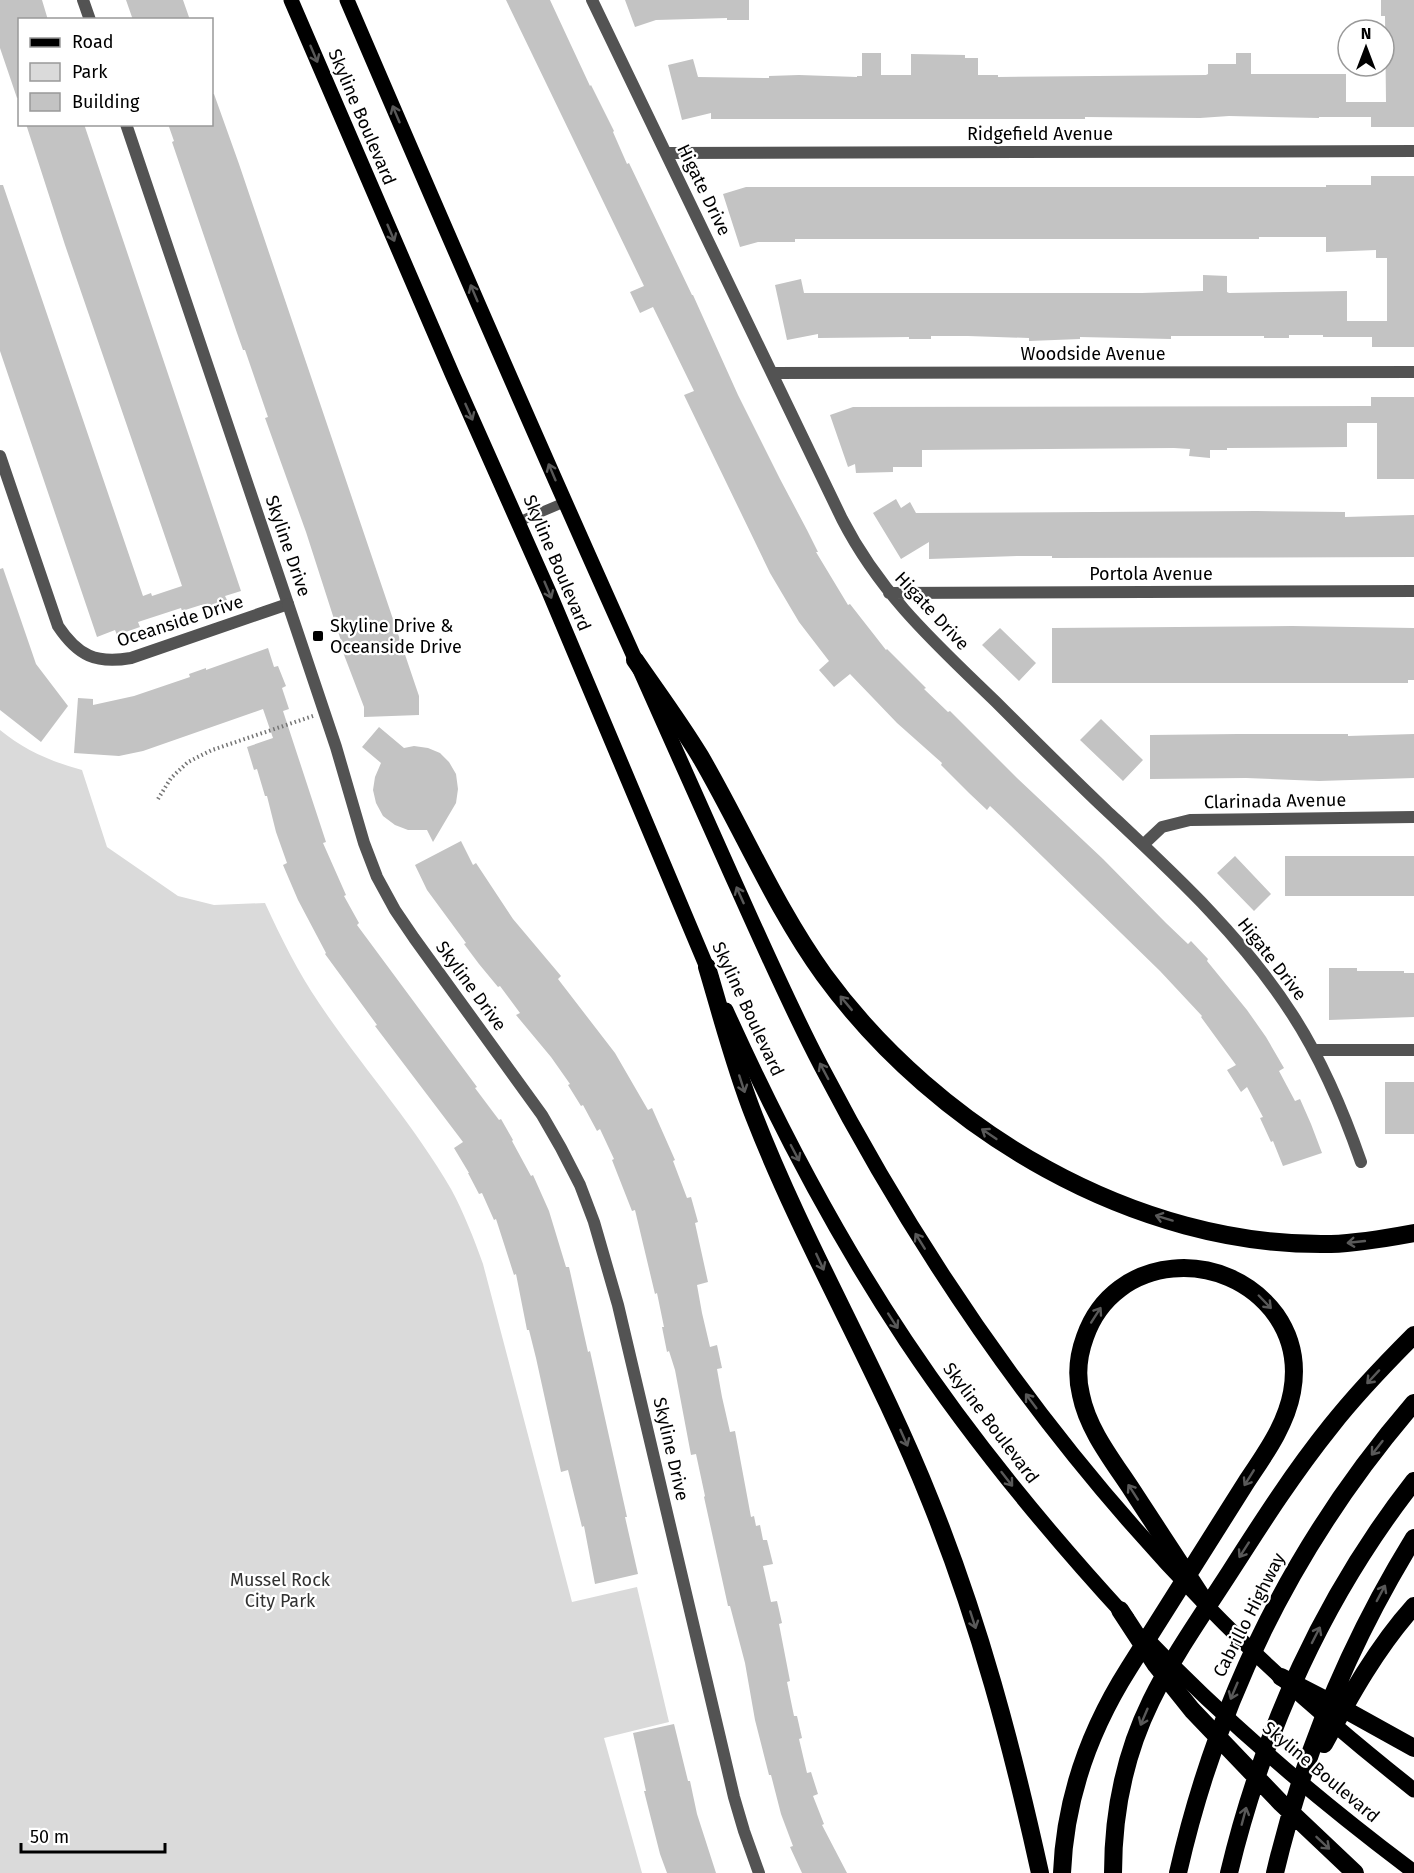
<svg xmlns="http://www.w3.org/2000/svg" width="1414" height="1873" font-family="'Fira Sans',sans-serif">
<style>
.green{fill:#dadada}
.building{fill:#c3c3c3}
.lines{fill:none;stroke-linecap:round;stroke-linejoin:round}
.path{stroke:#757575;stroke-width:4;stroke-dasharray:1.5 3;stroke-linecap:butt}
.service{stroke:#535353;stroke-width:10}
.minor{stroke:#535353;stroke-width:12}
.tertiary{stroke:#535353;stroke-width:12}
.primary{stroke:#000;stroke-width:15}
.motorway{stroke:#000;stroke-width:18}
.oneway{stroke:#595959}
.poi-dot{fill:#000;stroke:#fff;stroke-width:2}
.labels{text-anchor:middle;stroke-width:4.5;stroke-linejoin:round;paint-order:stroke}
.street-label{font-size:18px;fill:#000;stroke:#fff}
.poi-label{font-size:18px;fill:#000;stroke:#fff;text-anchor:start}
.park-label{font-size:18px;fill:#313131;stroke:#fff}
</style>
<rect width="100%" height="100%" fill="#fff"/>
<!-- green -->
<path class="green" d="M0,730C24,750 52,762 82,770L107,847L178,896L214,905L265,903C281,938 298,972 319,1003C361,1066 413,1123 451,1189C464,1213 474,1239 483,1264L572,1602L637,1587L669,1722L604,1738L642,1873H0Z"/>
<!-- building -->
<path class="building" d="M0,0H42L48,20H20V97L17,98L0,48Z
M126,0H183L190,20H133Z
M506,0H550L590,86L591,85L614,131L613,132L627,164L629,163L692,295H693L738,395L780,479L807,530L818,552H816L848,605L850,604L886,650L887,649L926,688L924,689L948,712L950,711L1017,778L1103,859L1166,923L1188,944L1191,941L1208,959L1207,961L1247,1010L1266,1037L1284,1068L1279,1071L1295,1101L1300,1099L1311,1124L1322,1153L1283,1166L1273,1141L1271,1142L1260,1118L1263,1117L1247,1087L1241,1092L1227,1070L1236,1065L1201,1017L1202,1016L1160,971L1010,825L990,806L987,810L969,793L941,765L942,763L897,723L850,674L834,687L819,670L829,661L799,622L770,573L684,395L694,391L653,307L640,313L630,292L644,286Z
M625,0H749V20H727V18L656,20L635,27Z
M1381,0H1414V127H1371V117H1319V118L1229,116L1200,118L1085,117V119H711V113L682,120L668,65L693,59L698,77L769,78V76L799,75L857,77V76H862V53H881V75H911V54L965,55V58H978V75H998V77L1206,75L1208,74V64H1236V53H1251V74H1346V102H1386L1385,16H1381Z
M212,94H214L239,164L419,696V715L364,717V707L341,647H343L306,532L265,418L268,417L245,350H243L237,333L172,142L174,141L168,124H212Z
M26,124H84L241,591L225,596L227,600L202,608L201,605L182,611L181,608L138,622L140,627L117,635L115,630L97,637L0,351V185H3L18,229L143,596L151,593L152,596L182,586L65,245Z
M1371,176H1414V347H1372V337H1323V335H1289V338H1264V336H1171V339L1080,337V339L1029,341V338L968,336H931V339H909V337L818,338V334L787,340L775,285L801,279L804,293H1142L1203,291V275L1227,276V292L1229,293L1347,291V321H1387V258H1376V250L1326,252V237H1259V239H795V242H758L740,247L723,194L746,187H1326V185H1371Z
M1371,397H1414V479H1377V423H1347V447L1227,448V450H1210V458L1189,456L1190,449L1174,448L922,450V467H893V472L856,473L855,464L848,467L830,415L853,407L1371,406Z
M896,499L901,508L910,502L916,513L1257,511L1345,512V517L1414,515V557L1052,558V556H1017L929,559V542L901,559L873,513Z
M3,568L36,664L68,706L41,742L0,710V569Z
M1292,626L1414,628V680H1408V683H1052V628Z
M1000,628L1036,663L1019,681L982,645Z
M268,648L274,667L278,666L286,686L282,688L289,709L283,711L326,842L323,843L346,895L344,896L359,923L357,925L477,1087L475,1088L499,1120L501,1119L513,1140L512,1141L531,1176L533,1175L549,1211L566,1267H569L588,1352L590,1351L627,1517H625L638,1574L595,1584L584,1526L582,1527L568,1470L561,1472L536,1358L529,1330H527L516,1274L514,1275L496,1219L494,1220L482,1193L479,1194L468,1173H469L454,1148L463,1142L375,1026L377,1025L325,954L326,953L298,900L283,865L287,863L276,832L267,796H265L257,769L254,770L247,747L273,738L263,709L143,751L119,756L74,753L78,698L93,699V705L134,696L190,677L189,674L206,668V670Z
M1101,719L1143,760L1123,781L1080,740Z
M379,727L404,748L414,746L428,748L440,753L449,762L456,774L458,789L456,803L433,842L427,830H408L395,825L383,816L376,803L373,790L375,777L381,763L362,747Z
M1238,734H1348V736L1414,734V778L1319,781L1246,778L1150,779V735Z
M461,841L473,865L476,863L513,919L561,976L558,979L615,1053L648,1110L652,1108L675,1160L673,1161L687,1198L691,1197L698,1222L695,1223L708,1282L697,1285L702,1313L710,1347L717,1345L722,1368L717,1369L722,1397L730,1432L735,1431L751,1517L754,1516L756,1526L760,1525L763,1540H767L773,1564L763,1566L771,1602L777,1601L782,1623L779,1624L790,1681L787,1682L794,1716H797L802,1738L799,1739L807,1773L811,1772L818,1794L813,1796L824,1824L822,1825L847,1873H802L790,1847L793,1846L781,1814L771,1775H769L755,1720L745,1663L730,1606H728L704,1497L705,1496L696,1454L691,1455L675,1370L669,1351L667,1352L662,1327H664L657,1293L655,1294L635,1210L632,1211L612,1160L614,1159L600,1129L597,1131L583,1105L581,1106L568,1085L570,1084L551,1057L516,1015L520,1013L500,986L498,987L479,964L464,944L466,943L427,890L415,865Z
M1235,856L1271,894L1254,911L1217,873Z
M1285,856H1414V896H1285Z
M1329,968H1357V971H1404V973H1414V1017L1329,1020Z
M1385,1082H1414V1134H1385Z
M674,1724L688,1781H690L697,1814L716,1873H667L660,1854L644,1791H646L633,1733Z"/>
<g class="lines">
<!-- path -->
<path class="path" d="M158,799L171,778L188,762L212,750L313,716"/>
<!-- service -->
<path class="service" d="M518,522L565,502"/>
<!-- minor -->
<path class="minor" d="M83,0L90,20
M592,0L842,519C881,595 936,644 996,702C1032,738 1069,775 1106,810C1173,873 1242,936 1292,1014C1322,1060 1343,1110 1361,1162
M666,153L1414,151
M772,373L1414,372
M0,456L58,626C78,656 96,664 131,658L288,604L126,124
M889,593L1414,591
M1144,844L1162,827L1190,820L1414,817
M1314,1050H1414"/>
<!-- tertiary -->
<path class="tertiary" d="M288,604L336,747L364,843L377,877L395,910L414,938L542,1115L561,1148L580,1185L594,1222L618,1305L734,1797L744,1831L759,1873"/>
<!-- primary -->
<path class="primary" d="M291,0L453,376L549,592L711,977
M347,0C443,224 540,448 640,670C670,738 701,806 731,874C760,938 788,1003 821,1066C924,1264 1052,1447 1208,1607C1272,1673 1342,1733 1414,1790
M726,1010C778,1125 836,1236 906,1341C972,1440 1047,1531 1127,1618
M1144,1636C1227,1723 1318,1800 1414,1872"/>
<!-- motorway -->
<path class="motorway" d="M635,660C657,692 680,723 700,756C742,828 775,907 824,975C937,1130 1136,1248 1331,1244C1359,1243 1387,1238 1414,1233
M707,967C722,1017 735,1068 754,1116C805,1247 878,1369 930,1500C979,1621 1012,1746 1040,1873
M1120,1610L1156,1665L1192,1710L1281,1803L1355,1873
M1281,1677L1351,1713L1414,1748
M1324,1744C1350,1696 1377,1647 1414,1606
M1062,1873C1065,1798 1089,1731 1129,1668L1247,1481C1265,1454 1286,1425 1292,1392C1297,1365 1292,1338 1276,1315C1226,1246 1114,1253 1085,1337C1078,1356 1076,1375 1081,1395C1088,1430 1113,1461 1132,1490C1158,1530 1184,1569 1209,1608
M1113,1873C1113,1814 1125,1754 1151,1701C1173,1656 1203,1614 1230,1572C1262,1522 1294,1472 1331,1426C1356,1394 1385,1364 1414,1335
M1178,1873C1218,1696 1295,1541 1414,1403
M1229,1873C1263,1731 1324,1596 1414,1481
M1275,1873C1303,1754 1350,1642 1414,1538"/>
</g>
<!-- one-way arrows -->
<defs><path id="oneway-shaft" d="M-6 0H5M1.5-3L5.5 0L1.5 3" fill="none" stroke-width="1.6" stroke-linecap="round" stroke-linejoin="round" transform="scale(1.5)"/></defs>
<g class="oneway">
<use href="#oneway-shaft" transform="translate(314 54) rotate(67)"/>
<use href="#oneway-shaft" transform="translate(396 114) rotate(-113)"/>
<use href="#oneway-shaft" transform="translate(391 233) rotate(67)"/>
<use href="#oneway-shaft" transform="translate(474 293) rotate(-113)"/>
<use href="#oneway-shaft" transform="translate(469 412) rotate(66)"/>
<use href="#oneway-shaft" transform="translate(552 472) rotate(-113)"/>
<use href="#oneway-shaft" transform="translate(548 590) rotate(67)"/>
<use href="#oneway-shaft" transform="translate(740 895) rotate(-114)"/>
<use href="#oneway-shaft" transform="translate(846 1003) rotate(-130)"/>
<use href="#oneway-shaft" transform="translate(824 1071) rotate(-118)"/>
<use href="#oneway-shaft" transform="translate(742 1084) rotate(72)"/>
<use href="#oneway-shaft" transform="translate(989 1134) rotate(-146)"/>
<use href="#oneway-shaft" transform="translate(795 1153) rotate(62)"/>
<use href="#oneway-shaft" transform="translate(1164 1218) rotate(-163)"/>
<use href="#oneway-shaft" transform="translate(920 1241) rotate(-122)"/>
<use href="#oneway-shaft" transform="translate(1356 1242) rotate(174)"/>
<use href="#oneway-shaft" transform="translate(820 1262) rotate(65)"/>
<use href="#oneway-shaft" transform="translate(1265 1302) rotate(46)"/>
<use href="#oneway-shaft" transform="translate(1096 1315) rotate(-57)"/>
<use href="#oneway-shaft" transform="translate(893 1321) rotate(57)"/>
<use href="#oneway-shaft" transform="translate(1373 1377) rotate(133)"/>
<use href="#oneway-shaft" transform="translate(1031 1401) rotate(-127)"/>
<use href="#oneway-shaft" transform="translate(904 1438) rotate(66)"/>
<use href="#oneway-shaft" transform="translate(1377 1448) rotate(128)"/>
<use href="#oneway-shaft" transform="translate(1249 1478) rotate(122)"/>
<use href="#oneway-shaft" transform="translate(1007 1479) rotate(52)"/>
<use href="#oneway-shaft" transform="translate(1133 1492) rotate(-123)"/>
<use href="#oneway-shaft" transform="translate(1244 1550) rotate(123)"/>
<use href="#oneway-shaft" transform="translate(1381 1593) rotate(-62)"/>
<use href="#oneway-shaft" transform="translate(973 1620) rotate(72)"/>
<use href="#oneway-shaft" transform="translate(1316 1635) rotate(-63)"/>
<use href="#oneway-shaft" transform="translate(1234 1691) rotate(113)"/>
<use href="#oneway-shaft" transform="translate(1144 1717) rotate(113)"/>
<use href="#oneway-shaft" transform="translate(1244 1816) rotate(-75)"/>
<use href="#oneway-shaft" transform="translate(1323 1843) rotate(43)"/>
</g>
<!-- markers -->
<rect class="poi-dot" x="312" y="630" width="12" height="12" rx="3"/>
<g class="labels">
<!-- street labels -->
<g class="street-label">
<text transform="translate(362 117) rotate(67)" y="6">Skyline Boulevard</text>
<text x="1040" y="140">Ridgefield Avenue</text>
<text transform="translate(704 190) rotate(64)" y="6">Higate Drive</text>
<text x="1093" y="360">Woodside Avenue</text>
<text transform="translate(288 546) rotate(71)" y="6">Skyline Drive</text>
<text transform="translate(557 563) rotate(67)" y="6">Skyline Boulevard</text>
<text x="1151" y="580">Portola Avenue</text>
<text transform="translate(932 611) rotate(47)" y="6">Higate Drive</text>
<text transform="translate(180 621) rotate(-18)" y="6">Oceanside Drive</text>
<text transform="translate(1275 801) rotate(-1)" y="6">Clarinada Avenue</text>
<text transform="translate(1272 959) rotate(52)" y="6">Higate Drive</text>
<text transform="translate(471 986) rotate(54)" y="6">Skyline Drive</text>
<text transform="translate(748 1009) rotate(65)" y="6">Skyline Boulevard</text>
<text transform="translate(991 1423) rotate(53)" y="6">Skyline Boulevard</text>
<text transform="translate(671 1449) rotate(77)" y="6">Skyline Drive</text>
<text transform="translate(1249 1615) rotate(-63)" y="6">Cabrillo Highway</text>
<text transform="translate(1321 1772) rotate(40)" y="6">Skyline Boulevard</text>
</g>
<!-- poi labels -->
<g class="poi-label">
<text x="330" y="632">Skyline Drive &amp;<tspan x="330" dy="21">Oceanside Drive</tspan></text>
</g>
<!-- park labels -->
<g class="park-label">
<text x="280" y="1586">Mussel Rock<tspan x="280" dy="21">City Park</tspan></text>
</g>
</g>
<!-- legend -->
<rect x="18" y="18" width="195" height="108" fill="#ffffff" stroke="#999999" stroke-width="1.5"/>
<rect x="30" y="38" width="30" height="9" fill="#000000" stroke="#999999" stroke-width="1.5"/>
<text x="72" y="48" font-size="18" fill="#000000">Road</text>
<rect x="30" y="63" width="30" height="18" fill="#dadada" stroke="#999999" stroke-width="1.5"/>
<text x="72" y="78" font-size="18" fill="#000000">Park</text>
<rect x="30" y="93" width="30" height="18" fill="#c3c3c3" stroke="#999999" stroke-width="1.5"/>
<text x="72" y="108" font-size="18" fill="#000000">Building</text>
<!-- north arrow -->
<g transform="translate(1366 48)"><circle r="28" fill="#ffffff" stroke="#999999" stroke-width="1.5"/>
<path d="M0-4.5L10 22L0 15L-10 22Z" fill="#000000"/>
<text y="-9" font-size="16" font-weight="bold" text-anchor="middle" fill="#000000">N</text>
</g>
<!-- scale -->
<path d="M21 1843v9h144v-9" fill="none" stroke="#000000" stroke-width="3"/>
<text x="30" y="1843" font-size="18" fill="#000000" stroke="#ffffff" stroke-width="4.5" paint-order="stroke">50 m</text>
</svg>
